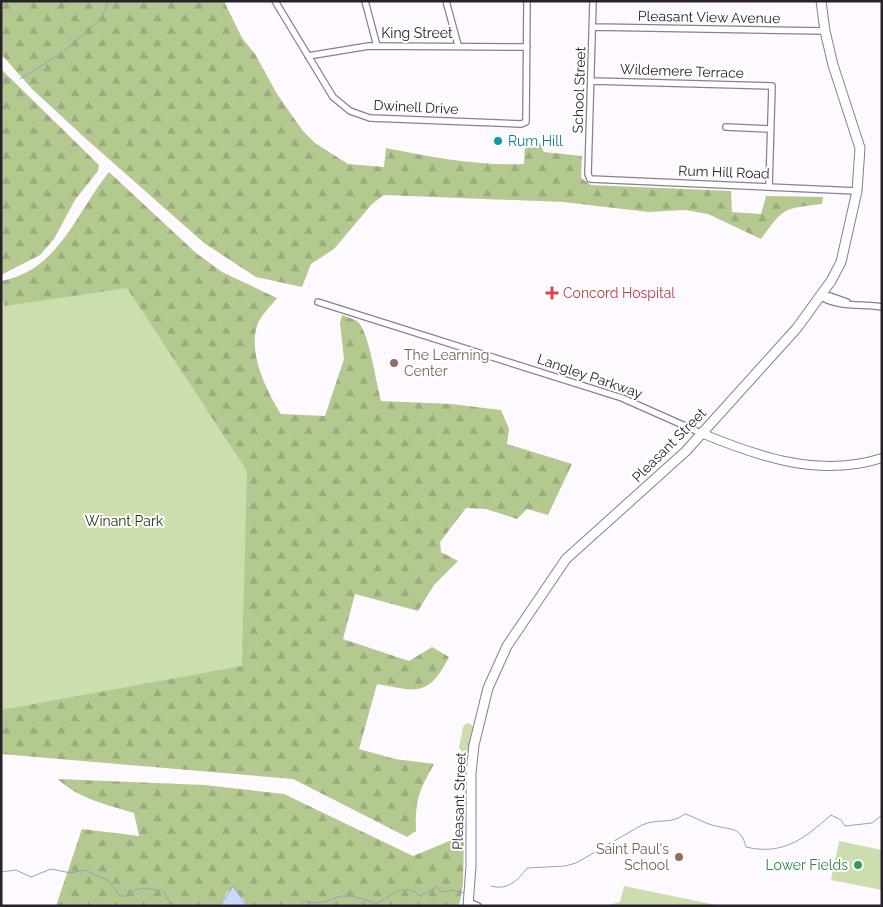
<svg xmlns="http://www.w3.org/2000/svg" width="883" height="907" font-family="Raleway,sans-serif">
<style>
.grass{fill:url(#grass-tufts)}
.forest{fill:url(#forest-firs)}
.green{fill:#ccdeae}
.water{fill:#c8d9f9;stroke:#98a2bb}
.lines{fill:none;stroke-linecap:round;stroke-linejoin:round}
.stream{stroke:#98a2bb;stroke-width:1}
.street-casing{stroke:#8e7b94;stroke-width:8}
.secondary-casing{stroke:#8e7b94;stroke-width:10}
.primary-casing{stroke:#8e7b94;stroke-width:11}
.street{stroke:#fff;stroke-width:5.5}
.secondary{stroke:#fff;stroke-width:8}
.primary{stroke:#fff;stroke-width:9}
.culture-dot{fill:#0f9aa8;stroke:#fff;stroke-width:2}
.health-dot{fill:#e0444e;stroke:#fff;stroke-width:2}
.education-dot{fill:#8d6e63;stroke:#fff;stroke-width:2}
.leisure-dot{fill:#2e9e5b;stroke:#fff;stroke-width:2}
.labels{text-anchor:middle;stroke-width:4;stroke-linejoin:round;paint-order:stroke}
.street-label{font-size:14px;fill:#29212b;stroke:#fff}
.culture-label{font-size:14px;fill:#0d838f;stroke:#fff;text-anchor:start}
.health-label{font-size:14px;fill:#be3a42;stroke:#fff;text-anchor:start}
.education-label{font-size:14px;fill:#785e54;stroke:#fff;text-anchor:start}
.park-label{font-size:14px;fill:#29360b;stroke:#fff}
.leisure-label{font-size:14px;fill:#27864d;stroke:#fff;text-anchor:end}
</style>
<defs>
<pattern id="grass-tufts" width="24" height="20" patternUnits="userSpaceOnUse" patternTransform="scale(1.25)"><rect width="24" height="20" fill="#ccdeae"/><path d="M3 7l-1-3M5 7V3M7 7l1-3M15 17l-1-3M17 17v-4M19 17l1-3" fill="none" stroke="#afbe96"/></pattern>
<pattern id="forest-firs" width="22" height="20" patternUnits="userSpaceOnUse" patternTransform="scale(1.25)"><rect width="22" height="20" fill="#b4c990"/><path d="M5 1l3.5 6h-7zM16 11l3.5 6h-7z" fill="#9bac7c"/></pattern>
</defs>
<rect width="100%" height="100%" fill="#fdf9ff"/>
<!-- grass -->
<path class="grass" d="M467,723L472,725L474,729L469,753L464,754L459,748L463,727Z"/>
<!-- forest -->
<path class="forest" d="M1,1H224L242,38L255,54L277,94L303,131L315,143L348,164L384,167L386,148C431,157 478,166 524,164L525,140L539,142L544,152L582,156L581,178L591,185L731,191L732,212L761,214L766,196L823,197L822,204C782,209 785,207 761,239L708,214L685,210L649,212L563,202L384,195L372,204L334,249L311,264L302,287L256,277L204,243L85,138L32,89L1,54Z
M1,69L99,165L98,171L75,200L54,239L40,255L1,275Z
M109,172L196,253L222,272L277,298C271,306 262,314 258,323C247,351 266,390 281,414L325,416L344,359L340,323L342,315C347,317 353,319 357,321C369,330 376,384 381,401L451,404L501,410L509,429L507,444L572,464L548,515L527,509L517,519L486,509L466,508L440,542L441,552L458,561L434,585L418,611L355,594L343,639L409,661L432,647L449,657C428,698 417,691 377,684L359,749L395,759L434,764C419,791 415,800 416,831L407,837L293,779L1,754V281C59,271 76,212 109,172Z
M58,779L204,785L284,794L413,856L464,835L463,884L459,906H247L243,898L228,891L220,906H56L82,829L139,836L134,813C108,805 77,798 58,779Z"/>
<!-- green -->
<path class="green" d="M127,288L247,471L242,666L1,710V298L5,306Z
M839,841L882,850V890L831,880Z
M624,886L716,905L726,906H605L620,902Z"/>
<!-- water -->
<path class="water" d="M233,886L247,906H220Z"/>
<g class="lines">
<!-- stream -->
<path class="stream" d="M1,79L11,80
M20,79L62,53L102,18L108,1
M1,872L16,870L31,877L51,869L71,873L85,870L109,881L120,896H128C139,884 149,889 164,892L171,906
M491,886C508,891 518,880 527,868L565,866L576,863L642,825C658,818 670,825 685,814C695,817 705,824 716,826C732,830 741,827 746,847C783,856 805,838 831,815L841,820L845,826L872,823L882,815
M300,906L305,901C330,907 328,896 346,896C356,896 367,900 376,904C392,896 405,881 420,896L437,887L441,892L452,890L464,893"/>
<!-- street casing -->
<g class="street-casing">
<path id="street" d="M275,1L333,97L350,111L370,118L521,124L526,122L527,1
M365,1L377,46
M446,1L458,45
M593,1L588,174L590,179L857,191
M593,27L825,31
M308,56L369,46L527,47
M592,81L772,86L769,187
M726,127L770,129
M821,296C833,307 864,304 882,307
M821,296H830L847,302
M318,302L622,398L701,433
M469,902L478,906"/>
</g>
<!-- secondary casing -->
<g class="secondary-casing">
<path id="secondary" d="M701,433C759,457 819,478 882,458"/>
</g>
<!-- primary casing -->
<g class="primary-casing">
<path id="primary" d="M468,906L471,866V773L474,745L488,688L507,646L566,559L686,451L797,328L831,281L841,262L857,191L860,148L833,65L825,31L821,1"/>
</g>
<!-- street -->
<use href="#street" class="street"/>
<!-- secondary -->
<use href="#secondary" class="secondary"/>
<!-- primary -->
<use href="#primary" class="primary"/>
</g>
<!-- markers -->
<circle class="culture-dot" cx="498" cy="141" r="5"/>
<path class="health-dot" d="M549.5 285.5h5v5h5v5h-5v5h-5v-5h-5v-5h5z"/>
<g class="education-dot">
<circle cx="394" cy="363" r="5"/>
<circle cx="679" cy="857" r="5"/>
</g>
<circle class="leisure-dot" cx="858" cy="865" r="5"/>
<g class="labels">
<!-- street labels -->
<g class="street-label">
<text transform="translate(709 17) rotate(1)" y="5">Pleasant View Avenue</text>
<text x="417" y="38">King Street</text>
<text transform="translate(682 71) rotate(2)" y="5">Wildemere Terrace</text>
<text transform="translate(579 90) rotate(-88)" y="5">School Street</text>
<text transform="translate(416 107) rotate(3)" y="5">Dwinell Drive</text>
<text transform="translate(724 172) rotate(2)" y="5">Rum Hill Road</text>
<text transform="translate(590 376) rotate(19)" y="5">Langley Parkway</text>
<text transform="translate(669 445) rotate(-45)" y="5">Pleasant Street</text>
<text transform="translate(459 801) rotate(-88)" y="5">Pleasant Street</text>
</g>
<!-- culture labels -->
<g class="culture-label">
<text x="508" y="146">Rum Hill</text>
</g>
<!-- health labels -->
<g class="health-label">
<text x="563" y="298">Concord Hospital</text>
</g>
<!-- education labels -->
<g class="education-label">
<text x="404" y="360">The Learning<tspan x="404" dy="16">Center</tspan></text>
<text x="669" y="854" text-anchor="end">Saint Paul's<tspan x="669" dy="16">School</tspan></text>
</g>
<!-- park labels -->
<g class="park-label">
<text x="124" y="526">Winant Park</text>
</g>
<!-- leisure labels -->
<g class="leisure-label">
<text x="848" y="870">Lower Fields</text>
</g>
</g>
<!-- border -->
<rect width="883" height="907" fill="none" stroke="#29212b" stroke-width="5"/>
</svg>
